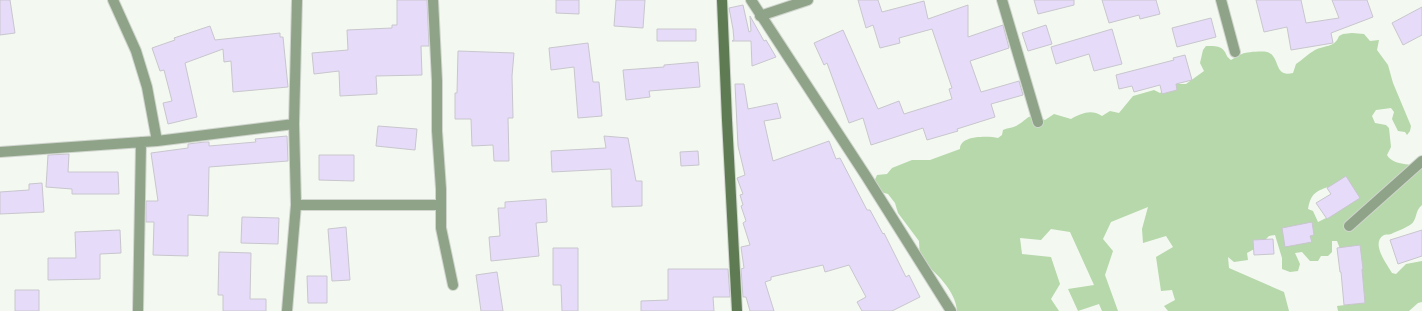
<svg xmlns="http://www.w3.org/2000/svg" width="1422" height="311" font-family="Rubik,sans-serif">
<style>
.green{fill:#b6d8aa;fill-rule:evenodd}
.building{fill:#e6dcf9;stroke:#c8c6cd}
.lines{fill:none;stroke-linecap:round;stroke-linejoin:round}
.street-casing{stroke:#d0d5ce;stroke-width:12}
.secondary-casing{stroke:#d0d5ce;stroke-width:12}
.street{stroke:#8fa388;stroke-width:10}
.secondary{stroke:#5e7b53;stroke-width:10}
</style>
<rect width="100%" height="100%" fill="#f3f8f1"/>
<!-- green -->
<path class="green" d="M1352,33L1364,34L1370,41L1379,40L1377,50L1388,65L1393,83L1411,126L1410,131L1407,135L1405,132L1398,131L1392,119L1394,112L1391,108L1376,110L1372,116L1375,123L1386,125L1389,128L1391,147L1387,155C1393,166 1412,163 1422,168V205C1414,211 1418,220 1410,225C1405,228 1398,231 1393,233C1391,235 1387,234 1384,235C1370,243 1387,264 1392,273L1396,274L1406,264L1422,261V302L1418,303L1409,311H1338L1337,306L1361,303L1337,241H1332V252L1328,256H1321L1318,261H1310L1302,252L1295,253L1300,264L1298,271L1290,272L1282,269V258L1275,235L1269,236L1258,247L1247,253L1248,260L1234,262L1228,257L1229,268L1284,292L1289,311H1168L1164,306L1175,300L1172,290L1161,291L1156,257L1173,247L1166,236L1143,243L1142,229L1148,207L1111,222L1103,239L1113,251L1105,275L1118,311H1102L1099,304L1078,311L1068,289L1094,285L1070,232L1051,229L1041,240L1020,238L1022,254L1051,257L1060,284L1051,299L1059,311H957C956,291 935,271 920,260L919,241L898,213L895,203L888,194L877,191L873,184L877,175L887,174L892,168L912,160H930L960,149C960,135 988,136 998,138L1002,135L1003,130C1007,128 1012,128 1016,126C1031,118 1025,112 1045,120L1054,114L1071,119C1082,113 1091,109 1102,116L1110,111L1119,113L1133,96L1154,90L1160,93L1172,84H1186L1204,71L1200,63L1203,50L1206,46C1213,46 1221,45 1225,52C1227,56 1227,57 1231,60C1235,58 1238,55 1242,54C1246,52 1262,51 1267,52C1281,56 1273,78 1293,73L1296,64C1302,60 1308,54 1315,50C1324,45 1335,48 1339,36L1343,34ZM1331,186L1346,196L1328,217L1318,222L1313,211L1308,209C1311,193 1316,191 1331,186Z"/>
<!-- building -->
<path class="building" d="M0,0H10L15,33L0,35Z
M397,0H427L429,46H421L422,75L376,76L377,94L340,96L339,71L314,74L312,53L348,50L347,30L392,28V25H397Z
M556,0H579V14L556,13Z
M616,0H645L643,28L614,26Z
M858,0H878L882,12L924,1L928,19L968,5V37L1003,25L1009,48L970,61L981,92L1019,81L1023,95L991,104L995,117L957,129L958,131L927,140L923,128L871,145L863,118L849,123L827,63L824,65L814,43L843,30L878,109L899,101L904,114L952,99L949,89L952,88L932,29L899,38L900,43L880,48L873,25L866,28Z
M1034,0H1074V5L1038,14Z
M1102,0H1156L1160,14L1140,19L1139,15L1109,23Z
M1256,0H1301L1306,23L1339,18L1332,0H1367L1373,17L1331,33L1333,43L1291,50L1287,27L1264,32Z
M743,5L749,32L751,31L750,16L764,41L766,40L776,57L752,66L751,41H732L734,40L733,29L729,8Z
M1422,7V35L1403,45L1392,23Z
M1211,18L1216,37L1177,47L1172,28Z
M1046,25L1052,44L1028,51L1022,33Z
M210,26L215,40L280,33V37H283L288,87L233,92L231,61L224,62L223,49L185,63L197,117L168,124L163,103L172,101L164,70L160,71L152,48L175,40L174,38Z
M657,29H696V41H657Z
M1112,29L1122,64L1094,71L1089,54L1056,64L1051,47Z
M588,43L593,82H599L602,116L578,118L574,67L551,70L549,48Z
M458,51L514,53L512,76L513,118H508L509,161H494L493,145L472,146L471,119H455V93H457Z
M1185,55L1192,80L1176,84L1177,90L1162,94L1160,85L1134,92L1132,86L1119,89L1116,75L1174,60L1173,58Z
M698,62L700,87L649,91L650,97L626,100L623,70L664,67V65Z
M735,84H744L748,109L777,103L781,118L764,121L773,161L829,141L836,159L840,158L867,210H870L883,234L884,233L906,277L909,275L920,297L892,311H862L857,302L866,297L849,265L825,272L823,265L771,277V280L765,282L774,311H750L746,297H743L741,269L744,268L741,247L750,245L743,223L746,221L741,206L743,205L740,195L743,194L737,178L745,175L738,146Z
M378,126L417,129L415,150L376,146Z
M287,136L288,161L209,167L208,216L188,215V256L153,255L154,222H146V201H158L151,153L188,148V144L205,142H209V146L256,142L255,139Z
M604,136L628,138L636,181H642V206L612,207L611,169L552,172L551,151L606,148Z
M698,151L699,165L681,166L680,152Z
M69,154L68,172H118L119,194H72V189L46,187L48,155Z
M319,155H354V181L319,180Z
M1346,176L1360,198L1327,219L1316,203L1331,194L1327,188Z
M42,183L44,212L0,214V192L29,190V184Z
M546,199L547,222L536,223L539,256L491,261L489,237L500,236L498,208H505V202Z
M242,217L279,218L278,244L241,243Z
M1312,222L1314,235L1310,236L1312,242L1285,247L1282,228Z
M346,227L350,280L332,281L328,229Z
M120,230L121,253L100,254V279L48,280V258H76L75,232Z
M1422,230V256L1398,264L1390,240Z
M1273,239L1274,254L1254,255L1253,240Z
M1360,245L1363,269H1362L1365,303L1344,305L1341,272H1340L1337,248Z
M553,248H578V311H562L561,285H553Z
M219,252L251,253L250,299H266V311H223V295H218Z
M668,269H728L730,297H713L714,311H641V301L668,300Z
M497,272L503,311H481L476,275Z
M307,276H327V303H308Z
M15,290H39V311H15Z"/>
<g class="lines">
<!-- street casing -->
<g class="street-casing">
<path id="street" d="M113,0L136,51L147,87L157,141
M433,0L437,81V131L441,189V228L453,285
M751,0L866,176L951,311
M1002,0L1038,122
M1221,0L1235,52
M760,16L808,0
M0,152L157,141L294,124
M296,205H441
M1349,226L1422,161
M138,311L141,142
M287,311L296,205L294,124L297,0"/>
</g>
<!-- secondary casing -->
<g class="secondary-casing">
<path id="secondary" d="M722,0L727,120L737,311"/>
</g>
<!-- street -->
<use href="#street" class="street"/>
<!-- secondary -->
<use href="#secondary" class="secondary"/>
</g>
</svg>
